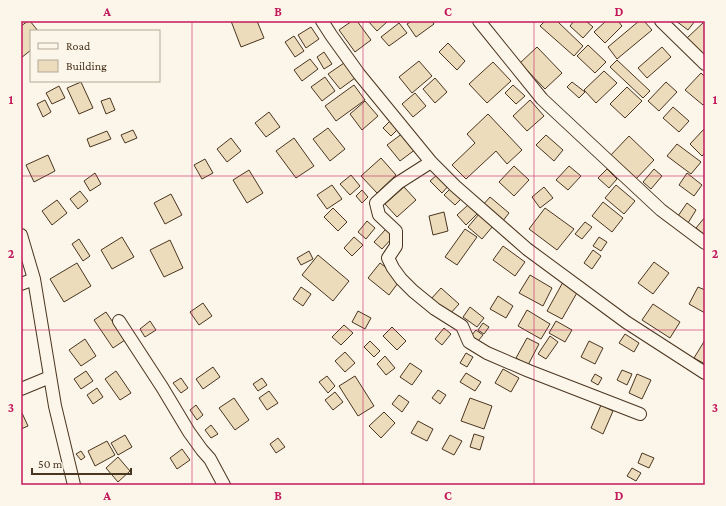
<svg xmlns="http://www.w3.org/2000/svg" width="726" height="506" font-family="'Crimson Pro',serif">
<style>
.building{fill:#ecdcbc;stroke:#4a3520}
.lines{fill:none;stroke-linecap:round;stroke-linejoin:round}
.street-casing{stroke:#4a3520;stroke-width:14}
.street{stroke:#fbf6e9;stroke-width:12}
.grid{fill:none;stroke:#c2185b;stroke-width:1;stroke-opacity:0.55}
.neatline{fill:none;stroke:#c2185b;stroke-width:1.5}
.grid-label{font-size:13px;text-anchor:middle;font-weight:bold;fill:#c2185b}
</style>
<rect width="100%" height="100%" fill="#fbf6e9"/>
<!-- building -->
<path class="building" d="M28,21H30L38,31H31V50L21,58V26Z
M231,21H257L264,38L241,47Z
M352,21H357L371,40L355,52L339,30Z
M368,21H388L377,31Z
M412,21H432L434,24L416,37L407,24Z
M545,21H557L583,46L574,56L540,26Z
M574,21H586L593,27L583,38L570,26Z
M606,21H618L622,26L605,43L594,32Z
M639,21H644L652,30L617,59L608,47Z
M676,21H695L688,30Z
M705,21V57L686,39Z
M399,23L407,33L389,46L381,37Z
M311,27L319,39L306,48L298,35Z
M294,36L304,51L295,57L285,42Z
M448,43L465,61L457,70L439,52Z
M588,45L606,62L595,73L577,56Z
M537,47L562,73L545,89L520,63Z
M662,47L671,57L647,78L638,68Z
M324,52L332,64L324,69L317,57Z
M310,59L318,69L302,81L294,70Z
M617,60L650,91L643,98L610,67Z
M419,61L432,76L412,93L399,77Z
M493,62L511,81L487,103L469,84Z
M344,63L355,78L340,89L328,74Z
M604,71L617,83L596,103L584,90Z
M701,73L705,77V103L703,105L685,90Z
M325,77L335,91L322,101L311,87Z
M435,78L447,92L435,103L423,89Z
M81,82L93,108L79,114L67,88Z
M572,82L585,92L579,98L567,87Z
M666,82L677,92L659,111L648,101Z
M354,85L365,100L336,121L325,106Z
M513,85L525,96L516,104L505,93Z
M59,86L65,98L52,104L46,93Z
M627,87L642,101L625,118L610,104Z
M415,93L426,106L413,117L402,104Z
M110,98L115,110L106,114L101,101Z
M45,100L51,112L43,117L37,104Z
M530,100L544,116L527,131L513,116Z
M365,101L378,116L362,130L350,114Z
M673,107L689,121L679,132L663,118Z
M269,112L280,127L266,137L255,123Z
M488,114L522,150L507,164L496,151L466,179L452,165L475,143L467,134Z
M392,119L400,127L391,136L383,128Z
M328,128L345,149L330,161L313,139Z
M705,128V153L702,156L690,144Z
M133,130L137,138L125,143L121,135Z
M107,131L111,139L90,147L87,139Z
M403,133L416,149L400,161L387,145Z
M546,135L563,150L554,161L536,145Z
M629,136L654,160L634,181L609,157Z
M231,138L241,151L227,162L217,149Z
M294,138L314,166L296,178L276,151Z
M677,144L701,162L691,174L667,156Z
M48,155L55,171L34,182L26,165Z
M381,158L396,175L377,193L361,176Z
M205,159L213,173L202,179L194,165Z
M514,166L529,180L514,196L499,182Z
M569,166L581,176L568,190L556,180Z
M607,169L617,179L609,188L598,178Z
M654,169L662,176L651,189L643,182Z
M249,170L263,193L247,203L233,180Z
M95,173L101,184L90,191L84,181Z
M687,173L702,185L694,196L679,185Z
M438,174L449,185L442,193L430,181Z
M351,175L360,186L350,195L340,184Z
M332,185L342,199L327,209L317,195Z
M616,185L635,201L624,214L605,198Z
M404,187L416,200L397,217L385,204Z
M544,187L553,198L540,208L532,197Z
M451,188L462,198L455,205L444,195Z
M362,190L368,197L362,203L356,196Z
M80,191L88,201L78,209L70,199Z
M171,194L182,215L165,224L154,203Z
M490,197L509,213L502,222L482,206Z
M57,200L67,213L52,225L42,211Z
M603,202L623,218L612,232L592,216Z
M687,203L696,210L688,223L678,216Z
M468,205L477,214L466,225L457,215Z
M333,208L347,222L338,231L324,217Z
M545,208L574,229L557,250L529,229Z
M444,212L448,231L433,235L429,216Z
M479,214L493,226L482,239L468,227Z
M705,217V235L696,228Z
M367,221L375,228L366,239L358,232Z
M585,222L592,227L582,239L575,234Z
M386,229L394,236L382,249L374,242Z
M465,229L477,237L457,265L445,257Z
M122,237L134,257L112,269L101,250Z
M354,237L363,245L352,256L344,248Z
M599,237L607,242L601,251L593,246Z
M79,239L90,256L83,261L72,244Z
M170,240L183,268L164,277L150,250Z
M503,246L525,262L515,276L493,260Z
M593,250L601,256L592,269L584,263Z
M309,251L313,259L301,265L297,258Z
M318,255L349,281L333,301L302,275Z
M654,262L669,273L653,294L638,283Z
M77,263L91,286L64,302L50,279Z
M380,263L401,279L389,295L368,278Z
M530,275L552,288L543,306L519,293Z
M563,282L578,291L562,319L547,311Z
M301,287L311,294L303,306L293,299Z
M698,287L705,290V313L689,304Z
M441,288L459,304L449,315L431,299Z
M498,296L513,306L506,318L490,309Z
M203,303L212,316L199,325L190,312Z
M653,304L680,322L670,338L642,320Z
M470,307L484,318L477,327L463,317Z
M527,310L550,324L541,339L518,326Z
M358,311L371,318L365,329L352,322Z
M106,312L125,340L113,348L94,320Z
M150,321L156,330L145,337L140,329Z
M556,321L572,330L565,342L549,333Z
M483,323L489,327L484,334L478,330Z
M344,325L353,333L341,345L332,337Z
M392,327L406,341L397,350L383,336Z
M444,328L451,334L442,345L435,339Z
M476,330L483,335L478,341L471,336Z
M625,334L639,343L634,352L619,343Z
M550,336L558,342L546,359L538,354Z
M527,338L539,344L528,365L516,358Z
M85,339L96,356L81,366L69,350Z
M705,340V364L694,358Z
M370,341L380,351L374,357L364,347Z
M589,341L603,348L595,364L581,357Z
M345,352L355,363L345,372L335,361Z
M466,353L473,357L467,367L460,363Z
M385,356L395,368L386,375L377,364Z
M410,363L422,371L412,385L400,377Z
M213,367L220,377L203,389L196,379Z
M503,369L519,378L511,392L495,383Z
M622,370L632,374L627,385L617,380Z
M86,371L93,381L81,389L74,379Z
M116,371L131,393L120,400L105,379Z
M466,373L481,382L475,391L460,382Z
M595,374L602,378L598,385L591,381Z
M637,374L651,380L642,399L629,393Z
M327,376L335,386L328,393L319,382Z
M355,376L374,406L358,416L339,386Z
M181,378L188,388L181,393L173,383Z
M262,378L267,385L258,391L253,384Z
M97,388L103,397L93,404L87,395Z
M438,390L446,395L440,404L432,398Z
M269,391L278,403L267,410L259,398Z
M335,392L343,402L333,410L325,400Z
M399,395L409,402L402,412L392,404Z
M234,398L249,420L235,430L219,408Z
M470,398L492,406L484,429L461,421Z
M196,405L203,415L197,420L190,410Z
M601,405L613,411L603,434L591,428Z
M384,412L395,423L381,438L369,426Z
M21,413H22L28,426L21,429Z
M418,421L433,429L427,441L411,433Z
M211,425L218,434L211,438L205,430Z
M474,434L484,437L480,450L470,447Z
M125,435L132,447L118,455L111,443Z
M450,435L462,441L454,455L442,449Z
M278,438L285,447L276,453L270,444Z
M107,441L115,455L95,466L88,451Z
M182,449L190,460L177,469L170,458Z
M81,451L85,457L81,460L76,454Z
M642,453L654,458L649,468L638,463Z
M118,457L130,471L118,482L106,468Z
M632,468L641,473L636,481L627,476Z"/>
<g class="lines">
<!-- street casing -->
<g class="street-casing">
<path id="street" d="M322,21L331,35L359,74L431,162L455,186L527,249L626,322L705,373
M479,21L542,99L661,210L705,243
M661,21L705,64
M431,162L398,183L376,203L379,215L396,231V246L388,258L393,268L401,279L413,291L435,309L462,326L469,342L487,353L529,371L640,414
M21,235L34,279L55,406L74,485
M21,284L34,279
M119,321L162,387L189,432L202,450L210,459L224,485
M21,389L50,377"/>
</g>
<!-- street -->
<use href="#street" class="street"/>
</g>
<!-- grid -->
<path class="grid" d="M192,21V485M363,21V485M534,21V485M21,176H705M21,330H705"/>
<!-- border -->
<rect width="726" height="506" fill="none" stroke="#fbf6e9" stroke-width="44"/>
<!-- legend -->
<rect x="30" y="30" width="130" height="52" fill="#fbf6e9" stroke="#b4a999"/>
<rect x="38" y="43" width="20" height="6" fill="#fbf6e9" stroke="#b4a999"/>
<text x="66" y="50" font-size="12" fill="#4a3520">Road</text>
<rect x="38" y="60" width="20" height="12" fill="#ecdcbc" stroke="#b4a999"/>
<text x="66" y="70" font-size="12" fill="#4a3520">Building</text>
<!-- scale -->
<path d="M32 468v6h99v-6" fill="none" stroke="#4a3520" stroke-width="2"/>
<text x="38" y="468" font-size="12" fill="#4a3520" stroke="#fbf6e9" stroke-width="3" paint-order="stroke">50 m</text>
<rect x="22" y="22" width="682" height="462" class="neatline"/>
<g class="grid-label">
<text x="107" y="16">A</text>
<text x="278" y="16">B</text>
<text x="448" y="16">C</text>
<text x="619" y="16">D</text>
<text x="11" y="104">1</text>
<text x="715" y="104">1</text>
<text x="11" y="258">2</text>
<text x="715" y="258">2</text>
<text x="11" y="412">3</text>
<text x="715" y="412">3</text>
<text x="107" y="500">A</text>
<text x="278" y="500">B</text>
<text x="448" y="500">C</text>
<text x="619" y="500">D</text>
</g>
</svg>
